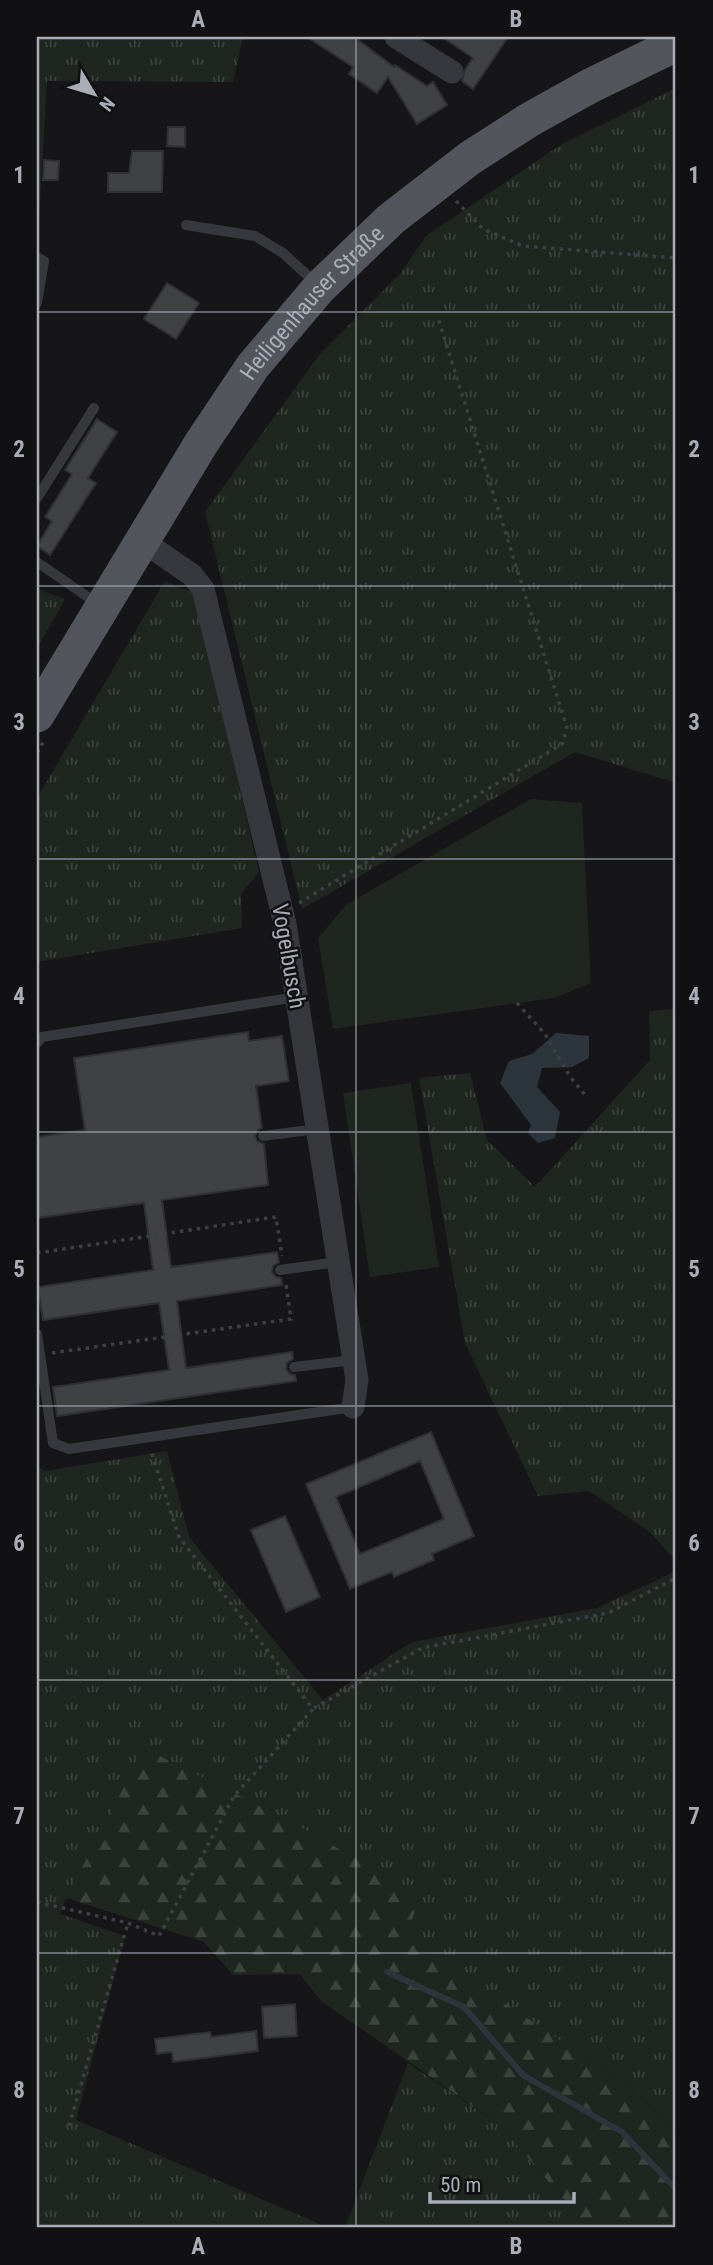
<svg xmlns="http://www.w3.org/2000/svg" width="713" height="2265" font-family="'Roboto Condensed',sans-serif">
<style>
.grass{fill:url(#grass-tufts)}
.forest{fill:url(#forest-firs)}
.pitch{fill:#1e261f}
.water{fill:#2c353c}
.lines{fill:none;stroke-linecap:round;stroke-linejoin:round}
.stream{stroke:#2c353c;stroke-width:6}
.building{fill:#404145;stroke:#303034;stroke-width:2;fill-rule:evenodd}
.path{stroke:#3d3f44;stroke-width:3.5;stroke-dasharray:3.5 5;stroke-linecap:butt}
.service{stroke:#37383d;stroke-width:10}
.minor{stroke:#37383d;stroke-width:23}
.primary{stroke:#53555c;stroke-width:35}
.grid{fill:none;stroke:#a8adb8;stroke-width:2;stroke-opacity:0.55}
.labels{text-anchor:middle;stroke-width:5;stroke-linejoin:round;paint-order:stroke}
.street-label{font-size:23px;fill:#a8adb8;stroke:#111113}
.neatline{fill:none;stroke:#a8adb8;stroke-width:2.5}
.grid-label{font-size:23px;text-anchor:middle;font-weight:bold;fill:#a8adb8}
</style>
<defs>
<pattern id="grass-tufts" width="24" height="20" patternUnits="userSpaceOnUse" patternTransform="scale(1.75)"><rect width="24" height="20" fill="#1e261f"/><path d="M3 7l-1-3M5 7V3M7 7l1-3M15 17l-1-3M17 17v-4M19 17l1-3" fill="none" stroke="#3c433d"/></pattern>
<pattern id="forest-firs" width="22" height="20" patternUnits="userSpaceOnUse" patternTransform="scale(1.75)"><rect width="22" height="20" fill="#1e261f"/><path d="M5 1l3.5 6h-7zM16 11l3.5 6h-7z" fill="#3c433d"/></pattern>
</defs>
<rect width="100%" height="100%" fill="#161618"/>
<!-- grass -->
<path class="grass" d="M37,37H243L233,82L47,81L37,253Z
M676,88V783L575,752L302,909L205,512L320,354L400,274L426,236L562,144Z
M165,581L194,593L259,872L241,894L242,928L37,962V798Z
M37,589L65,599L37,649Z
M676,1009V1561L650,1532L589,1491L538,1496L465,1343L419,1078L470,1073L487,1140L535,1187L650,1060L649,1011Z
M167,1451L189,1537L323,1700L412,1642L597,1608L676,1571V2134L635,2090L404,1937L421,1895L66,1898L60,1914L125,1936L76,2120L329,2228H37V1466L45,1471Z
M408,2063L500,2125L588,2228H345Z"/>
<!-- forest -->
<path class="forest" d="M144,1748L297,1825L421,1896L405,1937L635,2090L676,2134V2228H588L500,2125L321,2001L300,1974L233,1975L204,1942L66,1898Z"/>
<!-- pitch -->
<path class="pitch" d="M531,799L582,803L591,983L554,998L333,1029L318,938L347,904Z
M411,1083L439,1267L370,1277L343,1093Z"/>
<!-- water -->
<path class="water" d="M556,1033L589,1036V1058L572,1067L542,1068L537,1087L560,1112L555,1138L538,1143L528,1133L531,1125L500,1083L509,1061L532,1054Z"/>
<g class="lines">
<!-- stream -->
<path class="stream" d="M387,1972L464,2007L523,2075L622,2132L676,2189"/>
</g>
<!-- building -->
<path class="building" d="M307,37H354L394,67L395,65L427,86L433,82L447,105L417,124L388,77L377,93L349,74L353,67Z
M442,37H508L473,89L462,81L465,70L473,58Z
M168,127H185V147L167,146Z
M132,151H163L162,192H108V173H129Z
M44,160L59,161L58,180H43Z
M167,283L199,303L176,339L144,319Z
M97,419L117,432L88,478L96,483L50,555L37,546L52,521L45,517L72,474L65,470Z
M248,1032L249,1041L282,1036L289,1081L256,1086L262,1128L258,1130L255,1136L257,1141L264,1144L268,1185L162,1200L171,1267L277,1252L279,1262L273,1266L272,1272L276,1277L281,1278L282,1285L177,1301L186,1368L292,1352L293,1359L287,1363L286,1369L290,1374L295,1375L296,1381L57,1416L53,1387L169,1370L159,1303L43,1320L38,1287L153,1270L144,1203L37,1218V1137L85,1130L74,1058Z
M431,1432L474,1536L432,1554L434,1560L394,1577L392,1572L350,1589L306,1484ZM420,1461L444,1519L360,1554L336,1497Z
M285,1516L320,1597L286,1612L251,1530Z
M295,2004L297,2036L264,2038L262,2007Z
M256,2031L258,2051L173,2062L172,2052L157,2054L155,2039L210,2032L211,2037Z"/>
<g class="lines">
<!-- path -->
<path class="path" d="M456,201L483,229L523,246L676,258
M37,753L45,739
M299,903L562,744L567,728L438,318
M517,1003L545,1034L571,1078L586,1096
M37,1253L276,1217L282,1256
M52,1353L291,1319L286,1284
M314,1708L422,1648L608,1613L676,1578
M37,1902L128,1923L159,1936L234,1796L313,1709L179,1537L151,1451
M69,2126L128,1923"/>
<!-- service -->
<path class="service" d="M186,225L255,236L283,253L318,285
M37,257L44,261L37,303
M37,498L94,408
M37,562L98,604
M37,1043L42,1037L297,997
M263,1136L317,1129
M280,1270L338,1262
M37,1334L53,1443L69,1449L353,1407
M294,1367L354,1360"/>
<!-- minor -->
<path class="minor" d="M396,37L452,72
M141,540L192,575L203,589L285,924L357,1380L353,1407"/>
<!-- primary -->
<path class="primary" id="s1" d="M37,715L202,442L253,366L320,287L391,219L470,158L529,120L590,86L676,44"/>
</g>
<!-- grid -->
<path class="grid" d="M356,37V2228M37,312H676M37,586H676M37,859H676M37,1132H676M37,1406H676M37,1680H676M37,1953H676"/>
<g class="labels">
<!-- street labels -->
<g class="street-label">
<text dy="8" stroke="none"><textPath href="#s1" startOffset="497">Heiligenhauser Straße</textPath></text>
<text transform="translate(289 956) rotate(80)" y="8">Vogelbusch</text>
</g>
</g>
<!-- border -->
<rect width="713" height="2265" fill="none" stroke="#111113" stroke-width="77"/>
<!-- north arrow -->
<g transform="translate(94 94) rotate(128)" stroke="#111113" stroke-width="5" paint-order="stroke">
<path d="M0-5L12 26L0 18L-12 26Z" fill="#a8adb8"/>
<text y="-10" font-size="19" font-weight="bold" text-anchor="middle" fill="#a8adb8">N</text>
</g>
<!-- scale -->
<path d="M430 2192v10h144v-10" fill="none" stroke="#a8adb8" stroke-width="3.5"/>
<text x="440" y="2192" font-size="21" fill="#a8adb8" stroke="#111113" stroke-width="5" paint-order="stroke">50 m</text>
<rect x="38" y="38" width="636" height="2188" class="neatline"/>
<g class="grid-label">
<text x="198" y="27">A</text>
<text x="516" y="27">B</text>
<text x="19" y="183">1</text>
<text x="694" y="183">1</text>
<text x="19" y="457">2</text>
<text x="694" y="457">2</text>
<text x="19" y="730">3</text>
<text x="694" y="730">3</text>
<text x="19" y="1004">4</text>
<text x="694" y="1004">4</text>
<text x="19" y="1277">5</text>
<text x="694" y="1277">5</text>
<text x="19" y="1551">6</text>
<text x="694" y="1551">6</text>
<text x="19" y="1824">7</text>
<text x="694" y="1824">7</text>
<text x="19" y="2098">8</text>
<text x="694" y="2098">8</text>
<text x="198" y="2254">A</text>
<text x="516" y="2254">B</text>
</g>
</svg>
